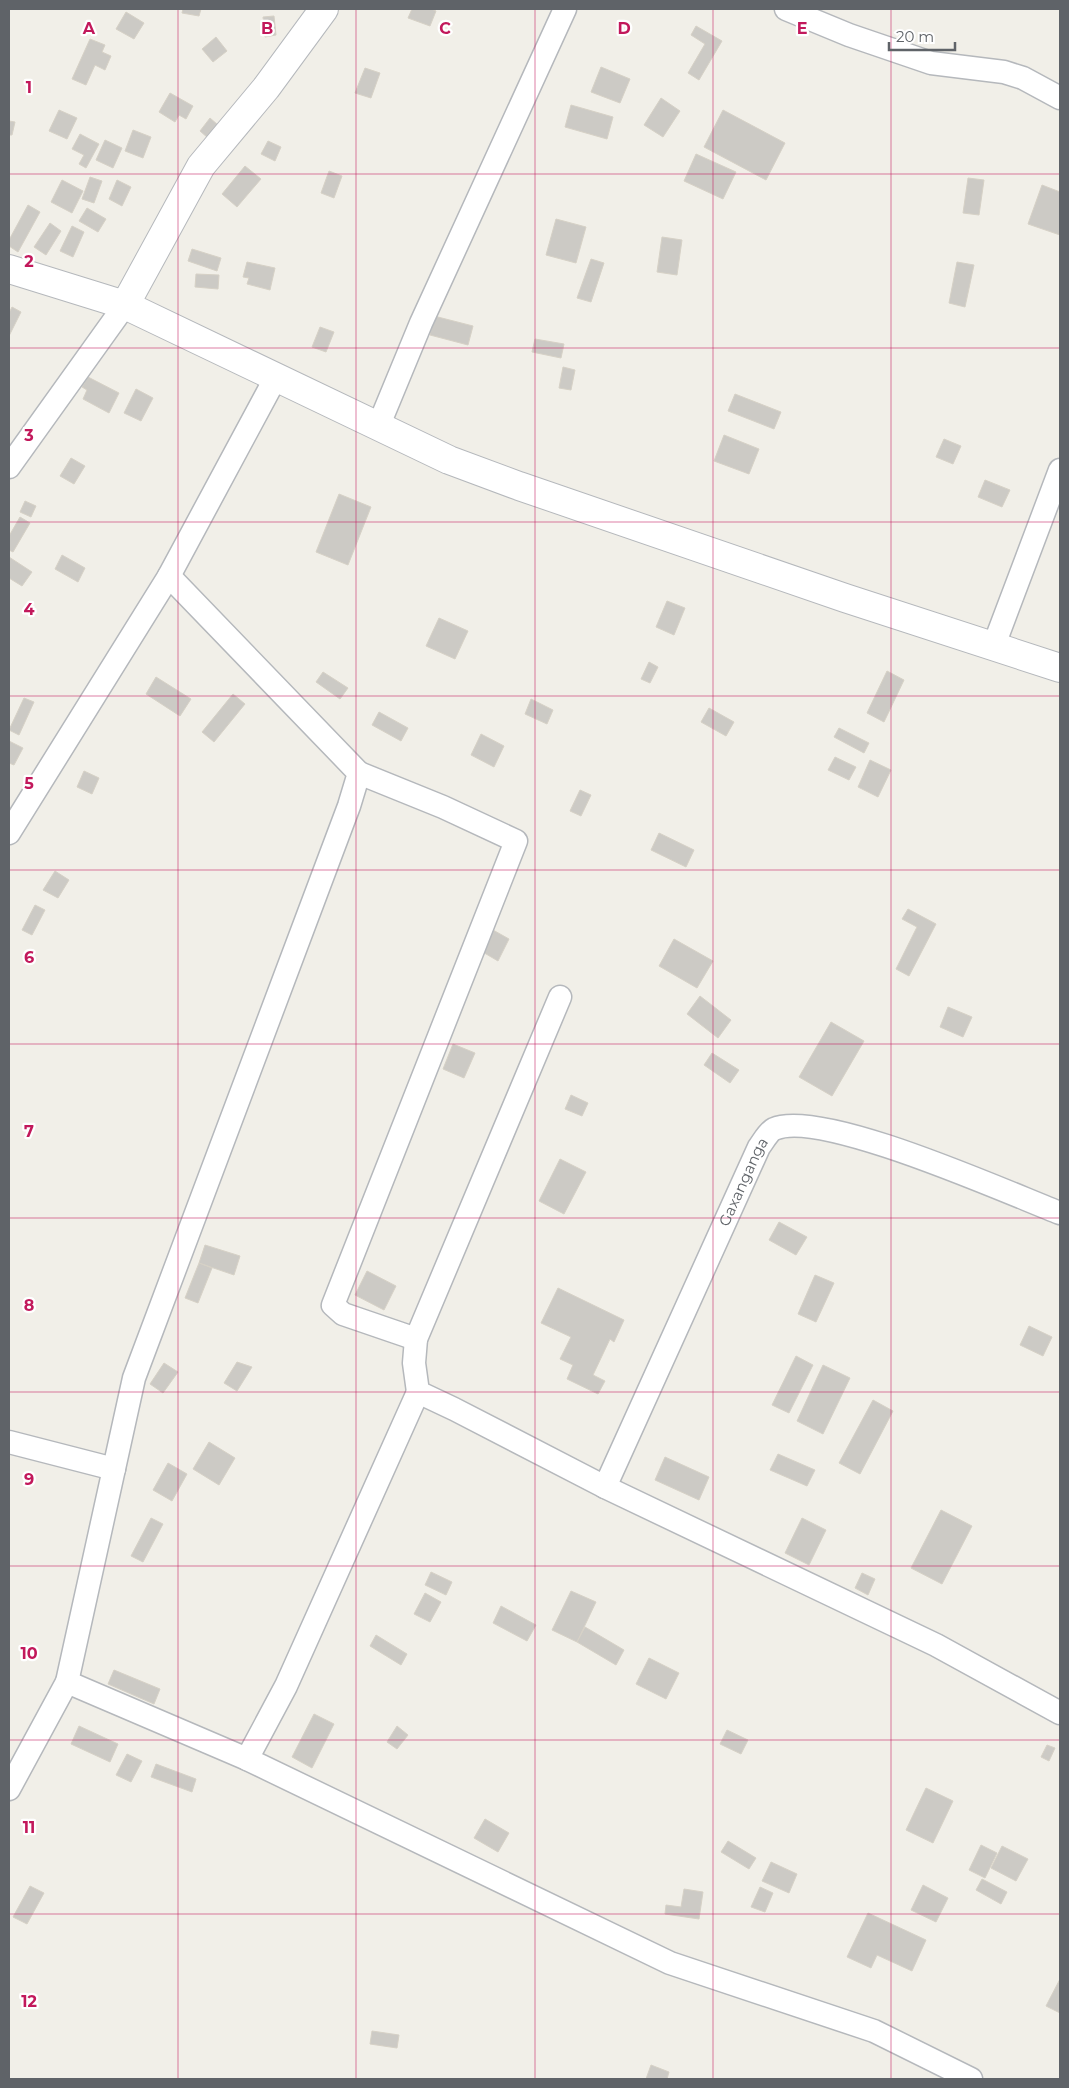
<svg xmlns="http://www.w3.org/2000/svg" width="1069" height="2088" font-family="Montserrat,sans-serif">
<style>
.building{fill:#cccac5;stroke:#d6d1c6}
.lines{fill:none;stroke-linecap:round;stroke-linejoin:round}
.minor-casing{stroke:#b5b8bc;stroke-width:25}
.tertiary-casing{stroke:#b5b8bc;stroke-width:30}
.minor{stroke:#fff;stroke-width:22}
.tertiary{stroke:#fff;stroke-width:28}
.grid{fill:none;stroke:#c2185b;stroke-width:1;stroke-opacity:0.55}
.labels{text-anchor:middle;stroke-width:4.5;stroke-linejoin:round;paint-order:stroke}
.street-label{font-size:15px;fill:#5f6368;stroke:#fff}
.grid-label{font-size:16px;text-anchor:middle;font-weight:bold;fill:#c2185b;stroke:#fff;stroke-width:4.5;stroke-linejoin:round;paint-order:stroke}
</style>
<rect width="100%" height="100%" fill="#f1efe8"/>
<!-- building -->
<path class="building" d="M183,9H201L199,16L182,13Z
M412,9H431L436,11L430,26L408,18Z
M126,12L144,23L134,39L116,29Z
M274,16L276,35L265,37L263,17Z
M696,26L722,41L699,80L688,73L705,44L691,35Z
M216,37L227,51L213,62L202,49Z
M90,39L105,45L102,52L111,56L105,70L95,65L86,85L72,79Z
M601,67L630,79L620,103L591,92Z
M365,68L380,73L371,98L355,93Z
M170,93L193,106L186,119L179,115L175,122L159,112Z
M661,98L680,111L663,137L644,125Z
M571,105L613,117L607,139L565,127Z
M59,110L77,118L67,139L49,131Z
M723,110L785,143L766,180L704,147Z
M210,118L218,125L208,138L200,131Z
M9,121L15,122L12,135H9Z
M133,130L151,137L143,158L125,151Z
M80,134L99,144L86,168L79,164L84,155L72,149Z
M105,140L122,148L113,168L96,160Z
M268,141L281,147L275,161L261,154Z
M696,154L736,172L723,199L684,181Z
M245,166L261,179L237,207L222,194Z
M329,171L342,176L334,198L321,193Z
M90,177L102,181L94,203L82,199Z
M968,178L984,180L979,215L963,213Z
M62,180L83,191L72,213L51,202Z
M117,180L131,187L122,206L109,199Z
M1042,185L1060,192V235L1028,224Z
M28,205L40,212L18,252L9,246V240Z
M87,208L106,219L98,232L79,221Z
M556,219L586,227L576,263L546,255Z
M50,223L61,231L46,255L34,247Z
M72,226L84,232L73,257L60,251Z
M662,237L682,240L677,275L657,272Z
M192,249L221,258L217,271L188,261Z
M591,259L604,263L591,302L577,298Z
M247,262L275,268L270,290L247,284L249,278L243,277Z
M957,262L974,265L965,307L949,303Z
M196,274L219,275L218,289L195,287Z
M12,307L21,312L9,336V313Z
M434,316L473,326L468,345L430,335Z
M320,327L334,332L326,352L312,347Z
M535,339L564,344L561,358L532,352Z
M563,367L575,370L571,390L559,388Z
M88,377L119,393L109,413L83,399L87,390L82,387Z
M136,389L153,398L141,421L124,413Z
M735,394L781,412L774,429L728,411Z
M724,435L759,449L749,474L714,461Z
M944,439L961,446L953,464L936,457Z
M71,458L85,466L74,484L60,476Z
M985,480L1010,490L1002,507L978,497Z
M339,494L371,507L348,565L316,552Z
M25,501L36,506L31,517L20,512Z
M20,517L30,523L13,552L9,550V536Z
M62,555L85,568L78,582L55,569Z
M9,557L32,572L22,586L9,578Z
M667,601L685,608L674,635L656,627Z
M439,618L468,631L455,659L426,646Z
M649,662L658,667L650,683L641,679Z
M887,671L904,680L884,722L867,713Z
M323,672L348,688L340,699L316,682Z
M156,677L191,699L180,716L146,694Z
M233,694L245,704L214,742L202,732Z
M24,698L34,702L19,735L9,730Z
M531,699L553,710L547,724L525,714Z
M709,708L734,722L726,736L701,722Z
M379,712L408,728L401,741L372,725Z
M839,728L869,743L864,753L834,737Z
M481,734L504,746L494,767L471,755Z
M9,741L23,748L14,765L9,763Z
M835,757L856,767L849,780L828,770Z
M870,760L891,770L878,797L858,787Z
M84,771L99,778L92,794L77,787Z
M580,790L591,795L581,816L570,811Z
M659,833L694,850L686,867L651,850Z
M55,871L69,880L58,898L43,890Z
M35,905L45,910L32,935L22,930Z
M908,909L936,924L909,976L896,969L917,927L902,919Z
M493,930L509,939L498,961L481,951Z
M674,939L713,961L697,988L659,966Z
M700,996L731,1020L718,1038L687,1014Z
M948,1007L972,1017L963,1037L940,1027Z
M831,1022L864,1041L832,1096L799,1077Z
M453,1044L475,1053L464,1078L443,1069Z
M712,1053L739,1070L730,1083L704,1065Z
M571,1095L588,1103L582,1116L565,1109Z
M560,1159L586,1172L564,1214L539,1201Z
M779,1222L807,1237L796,1255L769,1240Z
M205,1245L240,1256L234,1275L199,1263Z
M199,1263L212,1268L198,1303L185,1298Z
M367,1271L396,1286L384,1310L355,1295Z
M815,1275L834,1283L816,1322L798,1314Z
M558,1288L624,1320L614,1342L610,1339L593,1375L605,1381L598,1394L567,1379L573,1365L560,1359L571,1337L541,1323Z
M1029,1326L1052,1337L1043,1356L1020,1345Z
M796,1356L813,1365L789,1413L772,1405Z
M237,1362L252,1367L237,1391L224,1383Z
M164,1363L178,1372L163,1393L150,1384Z
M823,1365L850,1378L823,1434L797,1421Z
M873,1400L893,1411L860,1474L839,1463Z
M209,1442L235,1458L219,1485L193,1469Z
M778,1454L815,1470L807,1486L770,1470Z
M665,1457L709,1477L699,1500L655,1480Z
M168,1463L187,1474L172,1501L153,1490Z
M941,1510L972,1526L942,1584L911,1568Z
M151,1518L163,1524L143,1562L131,1556Z
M802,1518L826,1530L809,1565L785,1553Z
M431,1572L452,1582L446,1595L425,1585Z
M862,1573L875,1579L868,1595L855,1588Z
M571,1591L596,1602L577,1642L552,1630Z
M425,1593L441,1602L430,1622L414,1614Z
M501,1606L536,1625L527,1641L493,1623Z
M585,1627L624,1650L616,1665L577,1642Z
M376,1635L407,1654L401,1665L370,1646Z
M649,1658L679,1673L666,1699L636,1684Z
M114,1670L160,1689L154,1704L108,1684Z
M314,1714L334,1724L312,1768L292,1757Z
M79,1726L118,1744L110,1762L71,1744Z
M397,1726L408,1735L397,1749L387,1742Z
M727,1730L748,1740L741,1754L720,1744Z
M1047,1745L1055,1748L1049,1761L1041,1757Z
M127,1754L142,1761L131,1782L116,1775Z
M156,1764L196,1779L192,1792L151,1777Z
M926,1788L953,1801L933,1843L906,1830Z
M485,1819L509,1833L498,1852L474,1838Z
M728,1841L756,1858L749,1869L721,1852Z
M981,1845L997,1853L985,1878L969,1870Z
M1002,1846L1028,1859L1016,1881L991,1868Z
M771,1862L797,1874L789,1893L762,1881Z
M982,1879L1007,1892L1001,1904L976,1890Z
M923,1885L948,1898L936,1922L911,1910Z
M30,1886L44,1893L27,1924L13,1917Z
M760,1887L773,1893L765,1912L751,1907Z
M684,1889L703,1892L699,1919L665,1914L666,1905L681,1907Z
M868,1913L926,1940L912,1971L877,1955L871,1968L847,1957Z
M1060,1979V2013L1046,2006Z
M372,2031L399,2035L397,2048L370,2044Z
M651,2065L669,2072L667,2079H646Z"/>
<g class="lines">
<!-- minor casing -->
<g class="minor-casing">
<g id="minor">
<path d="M786,9L849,35L931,63L1004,72L1023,78L1060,98"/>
<path d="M378,427L421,323L565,9"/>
<path d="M9,467L125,305"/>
<path d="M994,645L1060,470"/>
<path d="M359,773L443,807L516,841L333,1305L343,1314L416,1339"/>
<path d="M9,833L169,576L276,377"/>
<path d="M560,997L416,1339L414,1363L418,1392L454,1409L605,1487L936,1645L1060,1713"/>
<path d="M9,1442L114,1469"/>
<path id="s1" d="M605,1487L759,1147C763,1142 768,1132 774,1129C820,1108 1008,1193 1060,1213"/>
<path d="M67,1682L134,1378L349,806L359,773L169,576"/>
<path d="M247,1759L286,1686L418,1392"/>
<path d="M9,1789L67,1682L247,1759L670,1963L874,2031L971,2079"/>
</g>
</g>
<!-- tertiary casing -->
<g class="tertiary-casing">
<path id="tertiary" d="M9,269L125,305L449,460L519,486L845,598L1060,668
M125,305L201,166L266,88L324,9"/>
</g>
<!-- minor -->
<use href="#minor" class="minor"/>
<!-- tertiary -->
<use href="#tertiary" class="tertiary"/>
</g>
<!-- grid -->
<path class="grid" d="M178,9V2079M356,9V2079M535,9V2079M713,9V2079M891,9V2079M9,174H1060M9,348H1060M9,522H1060M9,696H1060M9,870H1060M9,1044H1060M9,1218H1060M9,1392H1060M9,1566H1060M9,1740H1060M9,1914H1060"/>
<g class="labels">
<!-- street labels -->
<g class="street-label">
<text dy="5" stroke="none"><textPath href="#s1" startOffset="335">Gaxanganga</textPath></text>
</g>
</g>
<g class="grid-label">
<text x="89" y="34">A</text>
<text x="267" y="34">B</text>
<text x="445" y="34">C</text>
<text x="624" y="34">D</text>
<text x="802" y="34">E</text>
<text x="29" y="93">1</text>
<text x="29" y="267">2</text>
<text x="29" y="441">3</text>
<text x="29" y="615">4</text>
<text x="29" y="789">5</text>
<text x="29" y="963">6</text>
<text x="29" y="1137">7</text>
<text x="29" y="1311">8</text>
<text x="29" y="1485">9</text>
<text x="29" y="1659">10</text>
<text x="29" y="1833">11</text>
<text x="29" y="2007">12</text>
</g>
<!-- border -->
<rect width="1069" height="2088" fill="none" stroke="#5f6368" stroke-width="20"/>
<!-- scale -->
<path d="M889 42v8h66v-8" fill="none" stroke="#5f6368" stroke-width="2.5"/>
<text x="896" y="42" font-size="15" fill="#5f6368" stroke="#ffffff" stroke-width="4" paint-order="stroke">20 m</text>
</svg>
